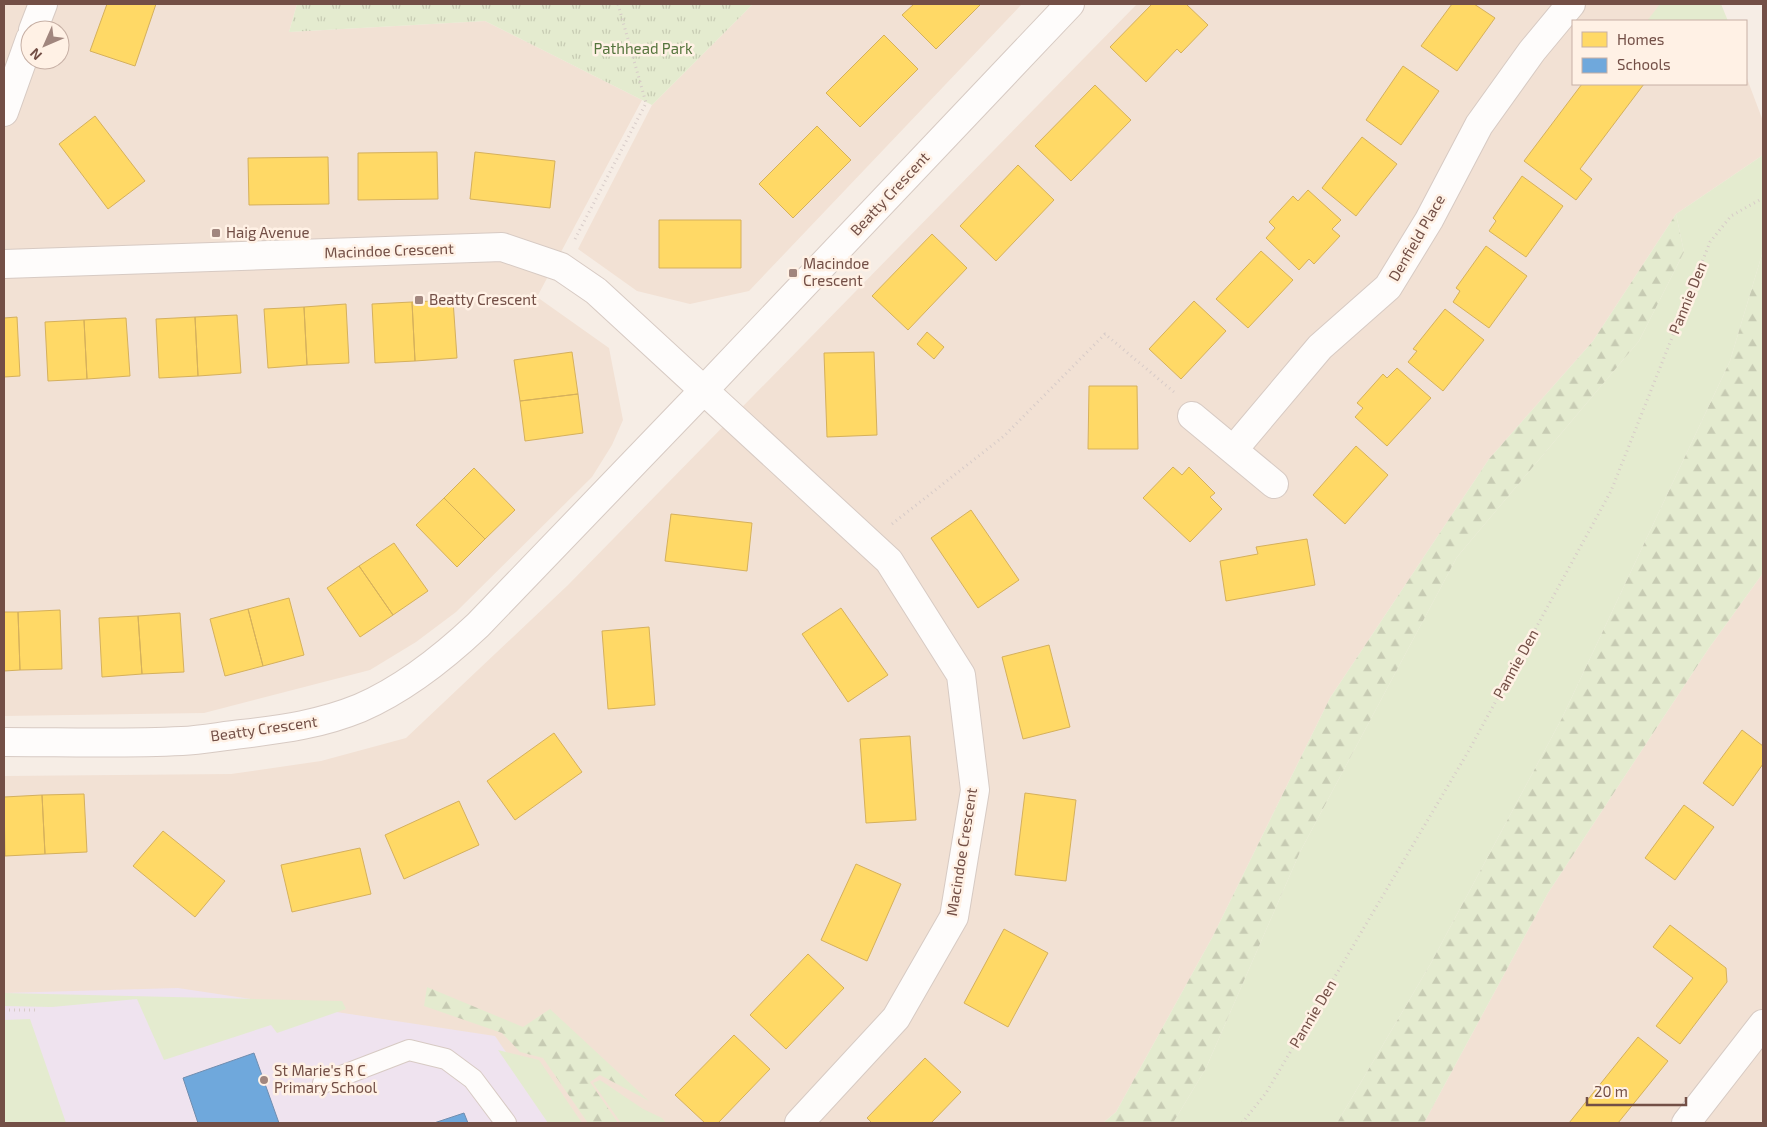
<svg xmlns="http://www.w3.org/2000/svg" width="1767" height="1127" font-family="'Exo 2',sans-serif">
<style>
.residential{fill:#f2e1d4;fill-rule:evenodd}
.education{fill:#efe3ef}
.grass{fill:#e4ebcf}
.forest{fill:url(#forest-firs)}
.park{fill:url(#park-tufts)}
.homes{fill:#ffd966;stroke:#d5b05c}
.schools{fill:#6fa8dc;stroke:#708daf}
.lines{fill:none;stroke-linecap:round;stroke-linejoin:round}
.service-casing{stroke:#d7cac3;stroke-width:22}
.minor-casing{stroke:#d7cac3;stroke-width:30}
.path{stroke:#d7cbc8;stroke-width:3;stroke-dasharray:1 4;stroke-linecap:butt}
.service{stroke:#fefcfb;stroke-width:20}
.minor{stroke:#fefcfb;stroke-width:28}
.poi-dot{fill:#a1867e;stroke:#fff1e5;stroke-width:2}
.labels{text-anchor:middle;stroke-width:5;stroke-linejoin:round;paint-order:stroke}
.park-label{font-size:15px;fill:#54743c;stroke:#fff1e5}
.street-label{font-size:15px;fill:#734f46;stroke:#fff1e5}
.poi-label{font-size:15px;fill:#734f46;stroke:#fff1e5;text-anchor:start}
</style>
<defs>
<pattern id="forest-firs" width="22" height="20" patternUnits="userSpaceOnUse" patternTransform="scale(1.25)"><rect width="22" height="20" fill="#e4ebcf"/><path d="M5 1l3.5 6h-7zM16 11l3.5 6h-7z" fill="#c7cbb3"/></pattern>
<pattern id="park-tufts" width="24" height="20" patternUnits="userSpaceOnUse" patternTransform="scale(1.25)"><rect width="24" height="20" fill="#e4ebcf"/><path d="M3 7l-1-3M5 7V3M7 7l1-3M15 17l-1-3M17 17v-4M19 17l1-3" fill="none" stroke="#c7cbb3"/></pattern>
</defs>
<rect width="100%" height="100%" fill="#f6ede5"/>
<!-- residential -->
<path class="residential" d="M4,4H297L289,32L485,21L642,100L537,297L609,348L623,420L612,445L592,477L456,612L416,642L370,670L204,713L4,716ZM30,30H60V60H30Z
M753,4H1022L749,291L690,304L637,291L578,249L652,105Z
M1137,4H1718L1724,21H1573V84H1746V76L1763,121V155L1676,214L1593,341L1489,459L1330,698L1213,936L1116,1112L1103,1123H554L4,993V776L231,774L321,761L406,738L568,585Z
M1763,573V1123H1424L1548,893L1709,648Z"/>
<!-- education -->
<path class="education" d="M178,988L495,1036L554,1123H4V993Z"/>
<!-- grass -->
<path class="grass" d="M1660,4H1721L1728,21H1647Z
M1763,155V251L1730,361L1562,718L1431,963L1337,1123H1173L1206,1068L1300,852L1457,557L1639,341L1684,252L1676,214Z
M4,993L342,1001L346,1009L277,1033L271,1025L164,1060L137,999L52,1007L4,1006Z
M30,1019L66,1123H4V1020Z
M498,1050L539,1060L582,1123H548Z
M600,1080L643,1109L662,1118L666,1123H621L593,1083Z"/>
<!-- forest -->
<path class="forest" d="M1676,214L1684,252L1639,341L1457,557L1300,852L1206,1068L1173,1123H1103L1116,1112L1213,936L1330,698L1489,459L1593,341Z
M1763,251V573L1709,648L1548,893L1424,1123H1337L1431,963L1562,718L1730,361Z
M427,987L523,1027L550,1009L649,1101L600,1075L590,1082L618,1123H588L543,1058L520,1052L502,1033L424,1006Z"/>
<!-- park -->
<path class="park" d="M297,4H753L652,105L485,21L289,32Z"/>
<!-- homes -->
<path class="homes" d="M107,4H156L135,66L90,51Z
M914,4H981L936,49L902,15Z
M1152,4H1186L1208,25L1181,53L1177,49L1146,82L1110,47Z
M1452,4H1474L1495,18L1457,71L1421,46Z
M884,35L918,69L860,127L826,93Z
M1403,66L1439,91L1401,145L1366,120Z
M1582,84H1644L1580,169L1592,179L1576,200L1524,161Z
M1095,85L1131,120L1071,181L1035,146Z
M95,116L145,181L108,209L59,144Z
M817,126L851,160L793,218L759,184Z
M1362,137L1397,164L1356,216L1322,188Z
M437,152L438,199L358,200V153Z
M475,152L555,161L550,208L470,199Z
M328,157L329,204L249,205L248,158Z
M1018,165L1054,200L996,261L960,226Z
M1522,176L1563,206L1526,257L1489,231L1496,221L1493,218Z
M1308,190L1341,220L1332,229L1340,236L1314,264L1309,259L1299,270L1266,238L1275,228L1269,222L1293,196L1298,201Z
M659,220H741V268H659Z
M932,234L967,268L908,330L872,296Z
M1486,246L1527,276L1489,328L1453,302L1460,291L1456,288Z
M1261,251L1293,280L1248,328L1216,299Z
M453,300L457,358L415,361L412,302Z
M1194,301L1226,331L1181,379L1149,349Z
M412,302L415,361L375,363L372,304Z
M346,304L349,363L307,365L304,307Z
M304,307L307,365L268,368L264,309Z
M1445,309L1484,340L1443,391L1408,362L1417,351L1413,349Z
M237,315L241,373L198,376L195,317Z
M17,317L20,376L4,377V318Z
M195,317L198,376L159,378L156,319Z
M126,318L130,376L87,379L84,320Z
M84,320L87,379L48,381L45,322Z
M927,332L944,347L934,359L917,344Z
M572,352L578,394L520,401L514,360Z
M874,352L877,435L827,437L824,353Z
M1397,368L1431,398L1387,446L1355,417L1363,408L1357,403L1383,374L1387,378Z
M1089,386H1137L1138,449H1088Z
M578,394L583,433L525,441L520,401Z
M1356,446L1388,475L1345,524L1313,495Z
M1173,467L1182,475L1189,467L1215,493L1210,497L1222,509L1190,542L1143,498Z
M474,468L515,510L485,539L444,498Z
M444,498L485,539L457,567L416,525Z
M971,510L1019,580L978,608L931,538Z
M671,514L752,523L747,571L665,561Z
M1307,539L1315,585L1226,601L1220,561L1258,554L1256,547Z
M394,543L428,591L393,615L359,566Z
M359,566L393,615L360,637L327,588Z
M289,598L304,655L263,666L248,609Z
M841,608L888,675L848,702L802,634Z
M248,609L263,666L225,676L210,619Z
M60,610L62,669L20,670L18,612Z
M4,612H18L20,670L4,671Z
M180,613L184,672L142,674L138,616Z
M138,616L142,674L102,677L99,618Z
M649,627L655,705L608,709L602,631Z
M1049,645L1070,727L1023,739L1002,657Z
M1742,730L1763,746V764L1733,806L1703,783Z
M554,733L582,772L515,820L487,781Z
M910,736L916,820L866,823L860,739Z
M1025,793L1076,800L1066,881L1015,875Z
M84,794L87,852L45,854L42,795Z
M42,795L45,854L5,856L4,797Z
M459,801L479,845L404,879L385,835Z
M1684,805L1714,827L1675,880L1645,858Z
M163,831L225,881L195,917L133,866Z
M360,848L371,894L292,912L281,865Z
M856,864L901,884L867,961L821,940Z
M1670,925L1726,968L1727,982L1680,1044L1656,1026L1693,978L1653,947Z
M1004,929L1048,953L1008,1027L964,1003Z
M808,954L844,988L786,1049L750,1015Z
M734,1035L770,1069L718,1123H705L675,1095Z
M1638,1037L1668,1061L1618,1123H1569Z
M925,1058L961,1092L931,1123H872L867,1118Z"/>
<!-- schools -->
<path class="schools" d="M254,1053L279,1123H198L183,1078Z
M464,1113L468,1123H434Z"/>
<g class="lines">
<!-- service casing -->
<g class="service-casing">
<path id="service" d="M323,1083L409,1050L446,1059L473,1079L506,1123"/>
</g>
<!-- minor casing -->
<g class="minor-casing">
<path id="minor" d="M33,30L43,4
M4,112L30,39
M4,264L502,247L561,267L596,291L889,561L961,675L975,790L954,917L896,1018L799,1123
M1192,416L1274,484
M1234,449L1320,347L1388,287L1429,220L1479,125L1532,51L1571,4
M4,742C63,742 123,744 182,741C202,740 222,736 242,734C284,729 321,724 360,708C404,689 443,658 478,625L704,390L1070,4
M1686,1123L1763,1024"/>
</g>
<!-- path -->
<path class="path" d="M575,239L646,103L618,4
M892,524L1004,436L1105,334L1174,392
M4,1010H36
M1242,1123L1266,1093L1468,752L1611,491L1710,242L1731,216L1763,198"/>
<!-- service -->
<use href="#service" class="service"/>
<!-- minor -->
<use href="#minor" class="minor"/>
</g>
<!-- markers -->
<g class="poi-dot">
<rect x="211" y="228" width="10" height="10" rx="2.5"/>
<rect x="788" y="268" width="10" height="10" rx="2.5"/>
<rect x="414" y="295" width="10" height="10" rx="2.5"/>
<circle cx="264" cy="1080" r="5"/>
</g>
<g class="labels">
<!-- park labels -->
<g class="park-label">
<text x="643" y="54">Pathhead Park</text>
</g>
<!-- street labels -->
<g class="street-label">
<text transform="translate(890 194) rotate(-47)" y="5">Beatty Crescent</text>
<text transform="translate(1417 238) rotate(-60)" y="5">Denfield Place</text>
<text transform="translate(389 251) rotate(-2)" y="5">Macindoe Crescent</text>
<text transform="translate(1688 298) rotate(-68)" y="5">Pannie Den</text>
<text transform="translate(1516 664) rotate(-61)" y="5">Pannie Den</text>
<text transform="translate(264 729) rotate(-8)" y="5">Beatty Crescent</text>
<text transform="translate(962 852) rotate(-81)" y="5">Macindoe Crescent</text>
<text transform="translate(1313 1014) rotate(-59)" y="5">Pannie Den</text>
</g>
<!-- poi labels -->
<g class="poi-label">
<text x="226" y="238">Haig Avenue</text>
<text x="803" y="269">Macindoe<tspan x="803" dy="17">Crescent</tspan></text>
<text x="429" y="305">Beatty Crescent</text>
<text x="274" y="1076">St Marie's R C<tspan x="274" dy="17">Primary School</tspan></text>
</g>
</g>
<!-- border -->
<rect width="1767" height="1127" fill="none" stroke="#734f46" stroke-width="10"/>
<!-- legend -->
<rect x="1572" y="20" width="175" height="65" fill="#fff1e5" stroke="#c7b0a5"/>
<rect x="1582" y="32" width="25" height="15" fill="#ffd966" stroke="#c7b0a5"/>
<text x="1617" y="45" font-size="15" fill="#734f46">Homes</text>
<rect x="1582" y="58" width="25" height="15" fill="#6fa8dc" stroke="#c7b0a5"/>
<text x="1617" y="70" font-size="15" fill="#734f46">Schools</text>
<!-- north arrow -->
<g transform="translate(45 45) rotate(225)"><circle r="24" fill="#fff1e5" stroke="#c7b0a5"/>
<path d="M0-4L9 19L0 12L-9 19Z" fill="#a1867e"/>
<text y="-8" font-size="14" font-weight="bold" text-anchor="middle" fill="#734f46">N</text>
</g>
<!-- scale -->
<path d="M1587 1097v8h99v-8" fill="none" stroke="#734f46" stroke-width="2.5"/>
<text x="1594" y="1097" font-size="15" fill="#734f46" stroke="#fff1e5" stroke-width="4" paint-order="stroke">20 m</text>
</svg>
